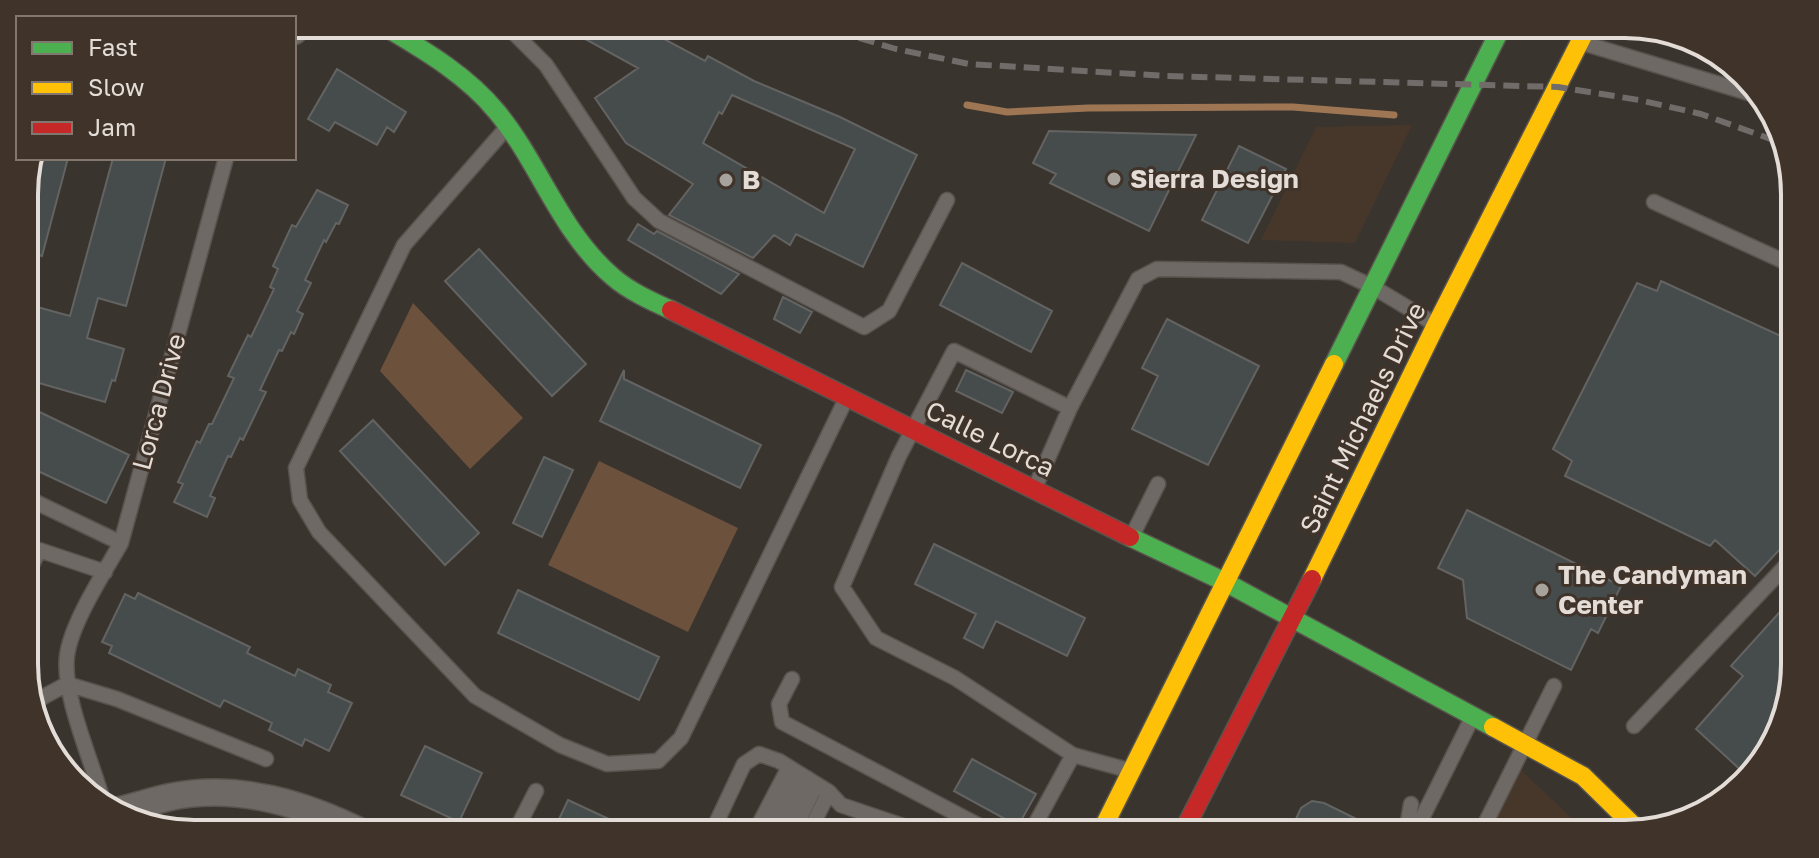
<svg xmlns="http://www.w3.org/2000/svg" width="1819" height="858" font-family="'Golos Text',sans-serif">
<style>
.built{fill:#47372b}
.green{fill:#6c513c}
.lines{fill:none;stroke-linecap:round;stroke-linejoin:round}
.stream{stroke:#9e7654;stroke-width:7}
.building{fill:#464c4c;stroke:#636362;stroke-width:2;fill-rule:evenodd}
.lane-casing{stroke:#58534d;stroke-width:17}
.street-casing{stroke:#58534d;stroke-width:29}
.fast-casing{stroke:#58534d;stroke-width:21}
.slow-casing{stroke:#58534d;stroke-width:21}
.jam-casing{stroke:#58534d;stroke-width:21}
.lane{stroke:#6e6965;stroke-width:14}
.street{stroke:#6e6965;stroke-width:26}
.fast{stroke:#4caf50;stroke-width:18}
.slow{stroke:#ffc107;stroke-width:18}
.jam{stroke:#c62828;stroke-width:18}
.rail{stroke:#716c69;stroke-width:6;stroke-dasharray:16 8;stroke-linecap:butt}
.poi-dot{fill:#a8a29c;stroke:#3f332a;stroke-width:3}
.labels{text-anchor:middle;stroke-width:6;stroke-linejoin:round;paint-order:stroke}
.poi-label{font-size:26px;font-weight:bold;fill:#e4ddd7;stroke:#3f332a;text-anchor:start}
.street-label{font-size:26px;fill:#e4ddd7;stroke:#3f332a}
.rim{fill:none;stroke:#e4ddd7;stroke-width:4}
</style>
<rect width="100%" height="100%" fill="#3a342f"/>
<!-- built -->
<path class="built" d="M1412,125L1355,243L1261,240L1316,127Z
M1509,759L1589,834H1472Z
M221,821L260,827L274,834H194L164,828Z"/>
<!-- green -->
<path class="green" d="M413,303L523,418L470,469L380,371Z
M599,461L738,528L688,632L548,565Z"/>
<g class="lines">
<!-- stream -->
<path class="stream" d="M974,24V31
M967,105L1007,112L1088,108L1293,107L1394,115"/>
</g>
<!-- building -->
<path class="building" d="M558,24H636L705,61L708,56L754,81L840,117L917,155L863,267L796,234L790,245L774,235L753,258L669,215L693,184L626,143L595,98L638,68ZM732,95L855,149L824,213L703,143L719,112L722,114Z
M337,69L406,112L394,132L387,127L377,145L335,122L329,131L308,119Z
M1049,131L1196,135L1149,231L1050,183L1056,174L1033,163Z
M1239,146L1286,169L1248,243L1202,220Z
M31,158H68L42,256L25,252L24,183Z
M113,158H166L126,306L98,298L87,338L124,349L115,381L112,380L105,402L25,379V325L30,305L70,316Z
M317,190L348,205L339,224L336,223L326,242L324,240L305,280L311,283L297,311L303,314L294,334L291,332L282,351L279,350L260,390L266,392L243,440L240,438L231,457L228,456L210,496L215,498L207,517L174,502L183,484L178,482L197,441L200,443L209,424H212L234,378L228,376L248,335L251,337L274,289L270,287L278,269L273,266L292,225L296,227Z
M638,224L654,234L657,231L739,274L721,294L628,240Z
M479,249L586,364L552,396L445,281Z
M962,263L1052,311L1031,352L940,305Z
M1661,281L1794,342L1795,533L1755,576L1715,540L1710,546L1565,476L1572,461L1553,449L1637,283L1657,291Z
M783,297L812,312L800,333L774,319Z
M1167,319L1259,366L1208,465L1132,429L1158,376L1142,368Z
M624,370V379L761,445L740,488L600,421Z
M966,370L1013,392L1002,413L956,391Z
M25,405L129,455L106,503L25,465Z
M373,420L479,533L445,565L340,451Z
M544,457L573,470L542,537L513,523Z
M1467,510L1621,586L1598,633L1591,629L1571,670L1467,618L1463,580L1438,568Z
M934,544L1085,618L1067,656L996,621L983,648L964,638L976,614L915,584Z
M518,590L659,657L639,700L498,633Z
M138,593L250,647L247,653L295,676L298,669L331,685L328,692L352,703L329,751L305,739L302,746L269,730L272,723L224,700L220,707L109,653L112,646L102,642L125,594L135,599Z
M1795,595V664L1782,729L1745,774L1696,729L1743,676L1731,666Z
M425,746L482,773L459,822L401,795Z
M972,759L1036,794L1018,826L954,791Z
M568,800L641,834H552Z
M1312,801L1324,803L1387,834H1289L1301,808Z"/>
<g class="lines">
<!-- lane casing -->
<g class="lane-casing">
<path id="lane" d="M505,24L546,65L634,198L659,221L864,327L889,311L947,200
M1583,43L1762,97
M508,126L404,245L296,468L300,500L319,532L475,696L560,745L607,764L658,761L681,738L846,399
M1654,202L1794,266
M1070,408L954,351L899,456L842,587L876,638L955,678L1073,755L1128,770
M1034,490L1070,408L1138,279L1157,269L1341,272L1373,287L1433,323
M25,497L121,543L226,158
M1132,536L1158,484
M25,580L39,550L105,572
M792,679L779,704L782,722L995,834
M32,703L67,684L117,699L266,759
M1634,726L1795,556
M103,801C92,761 62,695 67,656C71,623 104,573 121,543
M305,834L316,812
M514,834L536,791
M711,834L744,764L759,754L779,761L829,792L841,805L927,834
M754,834L789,767
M768,834L798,773
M781,834L807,778
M792,834L816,785
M808,834L829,792
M1025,834L1031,832L1073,755
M1406,834L1411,804
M1414,834L1473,716
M1480,834L1554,686"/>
</g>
<!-- street casing -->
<g class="street-casing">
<path id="street" d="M294,31L298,24
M116,811C134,807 152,801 170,797C238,783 305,804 365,834"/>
</g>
<!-- fast casing -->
<g class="fast-casing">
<path id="fast" d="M380,24C422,49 466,74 497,112C540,164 560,232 613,277C629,291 651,301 671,310
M1334,364L1503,24
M1130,537L1225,582L1493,727"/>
</g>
<!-- slow casing -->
<g class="slow-casing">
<path id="slow" d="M1312,579L1436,325L1589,24
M1493,727L1583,776L1640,832
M1100,834L1334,364"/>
</g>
<!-- jam casing -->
<g class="jam-casing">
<path id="jam" d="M671,310L1130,537
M1182,834L1312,579"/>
</g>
<!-- lane -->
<use href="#lane" class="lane"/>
<!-- street -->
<use href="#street" class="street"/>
<!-- fast -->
<use href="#fast" class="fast"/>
<!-- slow -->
<use href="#slow" class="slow"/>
<!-- jam -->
<use href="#jam" class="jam"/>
<!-- rail -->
<path class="rail" d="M813,24L896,49L969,64L1167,76L1558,87L1639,100L1701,114L1782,143"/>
</g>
<!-- markers -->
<g class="poi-dot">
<circle cx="1114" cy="179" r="8"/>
<circle cx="726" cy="180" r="8"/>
<circle cx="1542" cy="590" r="8"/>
</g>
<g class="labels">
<!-- poi labels -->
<g class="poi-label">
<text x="1130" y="188">Sierra Design</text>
<text x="742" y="189">B</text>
<text x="1558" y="584">The Candyman<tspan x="1558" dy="30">Center</tspan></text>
</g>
<!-- street labels -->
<g class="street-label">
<text transform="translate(159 402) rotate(-75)" y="9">Lorca Drive</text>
<text transform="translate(1363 418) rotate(-64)" y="9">Saint Michaels Drive</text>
<text transform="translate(990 439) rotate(26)" y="9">Calle Lorca</text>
</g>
</g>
<!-- crop -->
<path d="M0 0H1819V858H0ZM194 38H1625A156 156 0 0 1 1781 194V664A156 156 0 0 1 1625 820H194A156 156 0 0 1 38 664V194A156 156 0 0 1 194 38Z" fill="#3f332a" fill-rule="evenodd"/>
<path class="rim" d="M194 38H1625A156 156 0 0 1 1781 194V664A156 156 0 0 1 1625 820H194A156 156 0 0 1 38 664V194A156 156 0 0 1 194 38Z"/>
<!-- legend -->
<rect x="16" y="16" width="280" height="144" fill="#3f332a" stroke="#81776f" stroke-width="2"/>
<rect x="32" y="42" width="40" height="12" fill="#4caf50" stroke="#81776f" stroke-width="2"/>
<text x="88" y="56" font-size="24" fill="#e4ddd7">Fast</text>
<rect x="32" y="82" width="40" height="12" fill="#ffc107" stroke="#81776f" stroke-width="2"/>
<text x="88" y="96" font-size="24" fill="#e4ddd7">Slow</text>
<rect x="32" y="122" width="40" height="12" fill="#c62828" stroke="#81776f" stroke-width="2"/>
<text x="88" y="136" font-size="24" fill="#e4ddd7">Jam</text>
</svg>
